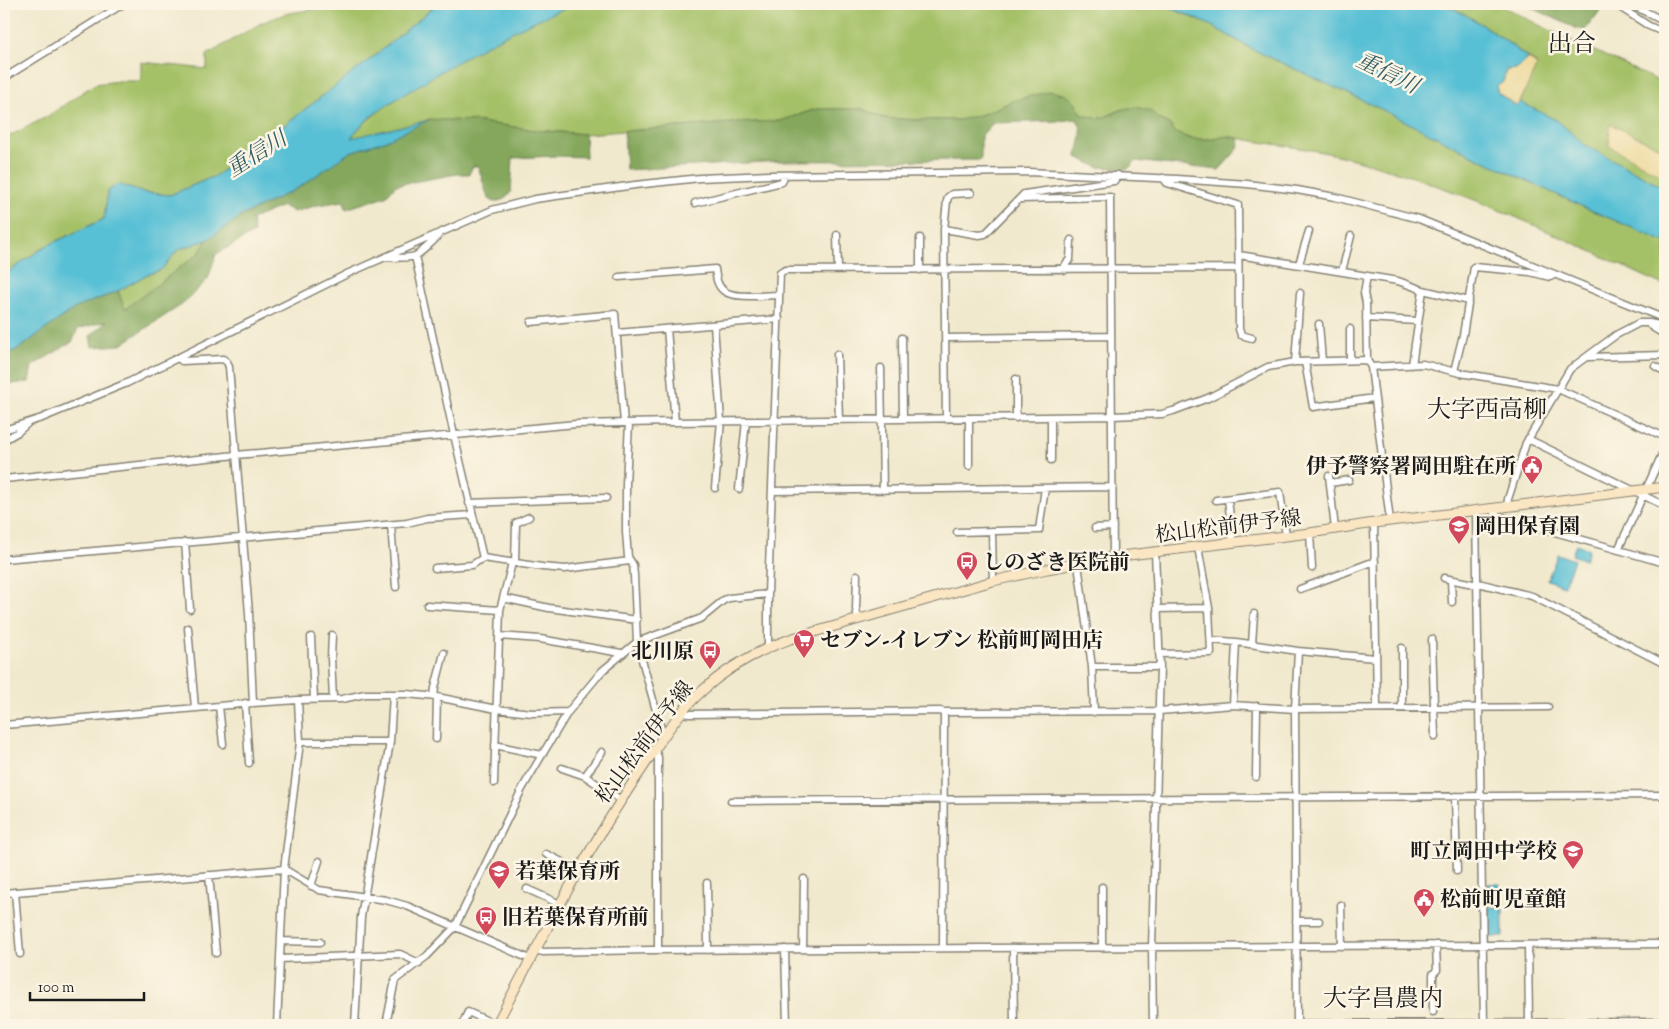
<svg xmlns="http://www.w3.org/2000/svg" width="1669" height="1029" font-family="'Sorts Mill Goudy','Noto Serif JP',serif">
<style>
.green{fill:#a5c167;stroke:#606e42}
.forest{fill:#84a75c;stroke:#50623c}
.sand{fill:#eeda9e;stroke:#857b5d}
.water{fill:#58c0d5;stroke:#3a6e78}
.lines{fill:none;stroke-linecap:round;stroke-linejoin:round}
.street-casing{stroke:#868274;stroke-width:9}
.secondary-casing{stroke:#868274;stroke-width:11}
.street{stroke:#fff;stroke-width:6}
.secondary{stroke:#fbe6c3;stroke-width:9}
.labels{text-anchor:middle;stroke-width:5;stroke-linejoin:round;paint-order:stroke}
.poi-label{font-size:21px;font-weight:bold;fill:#1c1c1c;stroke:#fcf5e5;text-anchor:start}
.street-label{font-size:21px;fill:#1c1c1c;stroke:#fcf5e5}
.water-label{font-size:22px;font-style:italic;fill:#345e66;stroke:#fcf5e5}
.quarter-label{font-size:24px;fill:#1c1c1c;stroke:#fcf5e5}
</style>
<rect width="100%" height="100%" fill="#fcf5e5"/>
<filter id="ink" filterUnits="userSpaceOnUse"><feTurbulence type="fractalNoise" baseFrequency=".02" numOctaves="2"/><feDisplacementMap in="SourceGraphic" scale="10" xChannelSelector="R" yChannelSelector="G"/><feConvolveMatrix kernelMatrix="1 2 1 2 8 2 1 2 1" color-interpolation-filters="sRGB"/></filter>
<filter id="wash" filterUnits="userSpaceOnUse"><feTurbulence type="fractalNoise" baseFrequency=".0096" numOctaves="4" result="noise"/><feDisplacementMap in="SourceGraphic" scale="20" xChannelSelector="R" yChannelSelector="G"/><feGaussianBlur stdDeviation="1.12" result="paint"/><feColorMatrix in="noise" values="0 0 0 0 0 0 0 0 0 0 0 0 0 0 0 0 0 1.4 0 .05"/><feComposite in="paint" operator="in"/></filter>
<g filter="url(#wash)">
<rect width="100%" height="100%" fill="#f1e9cd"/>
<!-- green -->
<path class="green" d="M345,4H437L376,55L257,146L215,176L170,195L141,192L118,184L108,191L104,219L44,247L4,275V139L48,116L95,84L118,81H141V62L207,69V55L261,23L285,14Z
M575,4H1161L1212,26L1252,49L1381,109L1474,156L1579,205L1665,242V286C1565,239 1464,189 1357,160C1314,148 1270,145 1227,136L1213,139H1191L1176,133L1169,124L1159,119L1151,111L1123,109L1102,118L1087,116L1082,114L1075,103L1015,100L983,114L960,120H922L883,118L863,109H817L779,121L732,123L585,134L534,130L473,121L430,120L350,139C367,116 392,102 416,87C466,55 519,25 575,4Z
M1442,4H1498L1539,25L1665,84V188L1585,145L1558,121L1520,102L1537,64C1507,42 1477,17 1442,4Z
M207,240L200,253L125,310L118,291L146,275L161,270L176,252L180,249Z"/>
<!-- forest -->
<path class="forest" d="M1524,4H1590L1600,11L1585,30L1575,28Z
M1051,91L1067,95L1075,103L1082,114L1087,116L1102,118L1123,109L1135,107L1151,111L1159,119L1169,124L1176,133L1191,139H1213L1227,136L1240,139L1238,149L1219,170L1136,161L1128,169L1098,167L1077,157C1077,145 1087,131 1076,119L1059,121L993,123L981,136V160L781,161L626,170L624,131L732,123L779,121L817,109H863L883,118L922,120H960L983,114L1015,100Z
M429,119L473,121L534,130L585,134L586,157L555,156L513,158L511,192L505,199L494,202L488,198L478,166H473L469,174H457L396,185L386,196L346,209L344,201L318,205L294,212L283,206L252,219L254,233L216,254L208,279L183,304L120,345L92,347L90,336L107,321L78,329L72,342L32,366L29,382L4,385V355L18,349L75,308L118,291L125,309L199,253L207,240L241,216L298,188L350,152L384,141Z"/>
<!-- sand -->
<path class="sand" d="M1528,58L1537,65L1520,102L1516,106L1498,93L1496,87L1503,82L1506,70L1516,69Z
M1610,124L1665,150V177L1609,146Z"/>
<!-- water -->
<path class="water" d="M437,4H575C518,26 464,56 413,89C390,103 366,116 351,138L429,120L384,141L350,152L298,188L241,216L207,240L180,249L176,252L161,270L146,275L118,291L75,308L18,349L4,355V275L44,247L104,219L108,191L118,184L141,192L170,195L215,176L257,146L376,55Z
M1163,4H1442C1474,16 1501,38 1528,58L1516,69L1506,70L1503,82L1496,87L1498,93L1516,106L1520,102L1558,121L1585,145L1665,188V242L1579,205L1474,156L1381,109L1252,49L1212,26Z
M1576,544L1589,549L1585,560L1572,555Z
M1558,554L1574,560L1564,586L1547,580Z
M1488,884H1500L1501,898L1488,899Z
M1488,907H1503V937H1488Z"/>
</g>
<g filter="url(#ink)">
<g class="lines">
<!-- street casing -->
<g class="street-casing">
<path id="street" d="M1615,4L1649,26L1665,33
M1631,4L1665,22
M4,78L123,4
M1163,178L1167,183L1238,205L1239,329L1241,335L1252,338
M1021,199L1110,197L1113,557
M695,203L782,182L785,175
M944,229L979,235L985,234L1024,194L1114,181L1118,175
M837,235L838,270
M920,238V270
M1239,255L1398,281L1423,290L1469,301
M415,256L454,435L483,558L542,567L565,569L630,561
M387,257C392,258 411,258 415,256C421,253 436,239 440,233
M1299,264L1309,231
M1065,270V265L1070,259L1071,240
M1342,271L1351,236
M1367,276L1364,293L1366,303L1367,360L1371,367L1390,521
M619,277L715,269C716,277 717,286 724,291C734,299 766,295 779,295
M1366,318L1417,321
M531,322L615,314L624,423
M1319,324L1322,361
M1649,324L1652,327L1665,335
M714,325L721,421L715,488
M667,329L675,422
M1350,329V360
M617,333L779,319
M902,338L903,419
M945,338L1111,336
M837,354L839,420
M1588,357L1665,355
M178,358L182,361L223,359L227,362L229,367L249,613L253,703
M1295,362L1300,293
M1305,362L1313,407L1374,398
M1412,365L1423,290
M1655,366L1665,372
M1371,367L1423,364L1460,373L1558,389L1665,437
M881,368L883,490
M1454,371L1463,335L1474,267L1530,272L1550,277L1554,275
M1016,379V418
M1051,417V460
M946,419L944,229L947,201L948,197L952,194L971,193
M629,423L626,484V532L628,557L633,565L634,575L637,642L662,732L665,736
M4,430L42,418L127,383L349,273L492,210L535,199L635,185L700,178L769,175L1028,172L1177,179L1247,184L1297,190L1335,197L1419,219L1665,319
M1528,439L1665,506
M4,440L18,432L27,424
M969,466V418
M1329,476L1335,529
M4,479L236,455L576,424L675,422L1112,416L1162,414L1173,411L1208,398L1268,367L1295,362L1367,360
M1330,483L1349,480
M739,489L746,421
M772,491L1113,487
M1228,499L1233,543
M1216,500L1280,492L1286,536
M469,503L606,498
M1507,507L1508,499L1526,443L1570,369L1616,335L1639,323H1649L1665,326
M1492,509L1498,516L1665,563
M1476,511L1484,1025
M1374,523L1377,708
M391,525L396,587
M1095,528L1113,527
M992,531L993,581
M957,532L1039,530L1045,488
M1310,533L1312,568
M185,542L190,609
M1618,550L1665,448
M4,559L407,523L427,518L472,515
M515,563L516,523L529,517
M1078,564L1092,667L1094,712
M435,568L472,565L483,558
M857,575L856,609L858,619
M1444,578L1478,585
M1451,580L1452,602
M1478,583L1532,596L1665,664
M1300,589L1375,561
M503,598L549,608L637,620
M427,605L500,610
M1157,609L1209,608
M188,628L195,708
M332,635L331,658L333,699
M499,636L540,639L621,653
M311,637L314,699
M1432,639L1435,737
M1211,640L1236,642L1298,651L1375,658
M1252,644L1254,614
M768,647V594L780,273L785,270L1238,268
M1402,648V708
M1159,654L1211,653L1209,608L1198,547
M1092,667H1160
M434,697L435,688L444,653
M245,703L249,763
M1233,705L1236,642
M219,706L223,744
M683,713L689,714L940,711L944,712L1159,711L1233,705L1295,709L1548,707
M4,725L253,703L298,700L342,699L365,694H407L437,697L496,709L532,713L568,712
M436,739L437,697
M300,742H390
M495,745L542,755
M655,751L658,757V950
M562,768L585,776L621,800
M585,776L602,752
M1256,777L1257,706
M494,783L500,610L512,563
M1455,796L1457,871
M731,801L1665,795
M546,854L578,870
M209,875L216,953
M707,883L708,950
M311,886L319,861
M1102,887V948
M527,889L560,904
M15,892L20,954
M4,893L284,869L319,890L386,900L407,906L530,959
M1341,905L1342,946
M1296,921H1319
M281,941L320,942
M1528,945L1529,1022
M943,948L944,712
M1013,948L1014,1025
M785,949L787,1025
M803,949L804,879
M535,950L543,952L651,950L1665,944
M280,959L400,954L419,963
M1433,1012V974L1437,970L1436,945
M1297,1024L1665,1022
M277,1025L284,869L300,742L298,700
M355,1025L361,917L390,742L393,694
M386,1025L395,980L427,956L455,927L522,789L542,755L568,712L602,671L637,642L702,618L724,600L729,598L768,594
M462,1025L468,1012L497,1025
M1153,1025L1152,947L1160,667L1155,552
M1297,1025L1295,709L1298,651"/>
</g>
<!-- secondary casing -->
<g class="secondary-casing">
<path id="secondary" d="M496,1025C542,938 586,850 642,769C660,742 678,712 702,691C729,666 759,650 793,638L993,581L1047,569L1113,557L1310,533L1374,523L1665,487"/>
</g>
<!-- street -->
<use href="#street" class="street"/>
<!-- secondary -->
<use href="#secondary" class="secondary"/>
</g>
</g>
<!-- icons -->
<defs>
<g id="civic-pin" transform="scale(1.125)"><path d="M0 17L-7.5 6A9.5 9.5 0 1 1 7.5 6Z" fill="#d1495b" stroke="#fcf5e5"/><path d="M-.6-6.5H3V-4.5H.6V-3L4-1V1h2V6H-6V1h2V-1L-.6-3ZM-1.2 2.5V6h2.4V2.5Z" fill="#fff"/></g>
<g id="school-pin" transform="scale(1.125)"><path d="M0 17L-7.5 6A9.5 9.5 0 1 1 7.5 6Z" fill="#d1495b" stroke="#fcf5e5"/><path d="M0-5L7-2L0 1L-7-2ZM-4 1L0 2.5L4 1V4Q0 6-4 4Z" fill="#fff"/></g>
<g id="bus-pin" transform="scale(1.125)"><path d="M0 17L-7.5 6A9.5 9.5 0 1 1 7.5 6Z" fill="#d1495b" stroke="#fcf5e5"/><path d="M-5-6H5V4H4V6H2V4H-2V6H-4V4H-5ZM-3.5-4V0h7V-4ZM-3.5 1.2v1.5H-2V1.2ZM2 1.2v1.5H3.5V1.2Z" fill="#fff"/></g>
<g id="supermarket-pin" transform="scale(1.125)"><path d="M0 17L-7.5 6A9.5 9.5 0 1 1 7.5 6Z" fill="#d1495b" stroke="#fcf5e5"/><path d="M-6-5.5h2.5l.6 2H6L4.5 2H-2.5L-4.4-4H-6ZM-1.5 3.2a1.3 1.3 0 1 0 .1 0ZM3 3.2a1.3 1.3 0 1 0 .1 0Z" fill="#fff"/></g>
</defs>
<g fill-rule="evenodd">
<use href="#civic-pin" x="1532" y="466"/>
<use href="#school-pin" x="1459" y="526"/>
<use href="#bus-pin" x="967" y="562"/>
<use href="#supermarket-pin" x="804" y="640"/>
<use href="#bus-pin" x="710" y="651"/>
<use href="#school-pin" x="1573" y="851"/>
<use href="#school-pin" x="499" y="871"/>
<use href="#civic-pin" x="1424" y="899"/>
<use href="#bus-pin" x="486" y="917"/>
</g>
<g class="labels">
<!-- poi labels -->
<g class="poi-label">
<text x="1516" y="473" text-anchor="end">伊予警察署岡田駐在所</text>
<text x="1475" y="533">岡田保育園</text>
<text x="983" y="569">しのざき医院前</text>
<text x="820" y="647">セブン-イレブン 松前町岡田店</text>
<text x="694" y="658" text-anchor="end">北川原</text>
<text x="1557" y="858" text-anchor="end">町立岡田中学校</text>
<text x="515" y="878">若葉保育所</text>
<text x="1440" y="906">松前町児童館</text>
<text x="502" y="924">旧若葉保育所前</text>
</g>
<!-- street labels -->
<g class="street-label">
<text transform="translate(1228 526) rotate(-7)" y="7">松山松前伊予線</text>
<text transform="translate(644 742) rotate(-53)" y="7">松山松前伊予線</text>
</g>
<!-- water labels -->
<g class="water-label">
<text transform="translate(1388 72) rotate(26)" y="8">重信川</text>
<text transform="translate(256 153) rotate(-32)" y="8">重信川</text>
</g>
<!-- quarter labels -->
<g class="quarter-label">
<text x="1572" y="51">出合</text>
<text x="1487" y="417">大字西高柳</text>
<text x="1383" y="1006">大字昌農内</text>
</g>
</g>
<!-- margin -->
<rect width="1669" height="1029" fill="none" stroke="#fcf5e5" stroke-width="20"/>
<!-- scale -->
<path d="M30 992v8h114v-8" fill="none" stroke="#1c1c1c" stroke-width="2.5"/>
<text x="38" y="992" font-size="15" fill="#1c1c1c" stroke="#fcf5e5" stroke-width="4" paint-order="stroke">100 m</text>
</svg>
